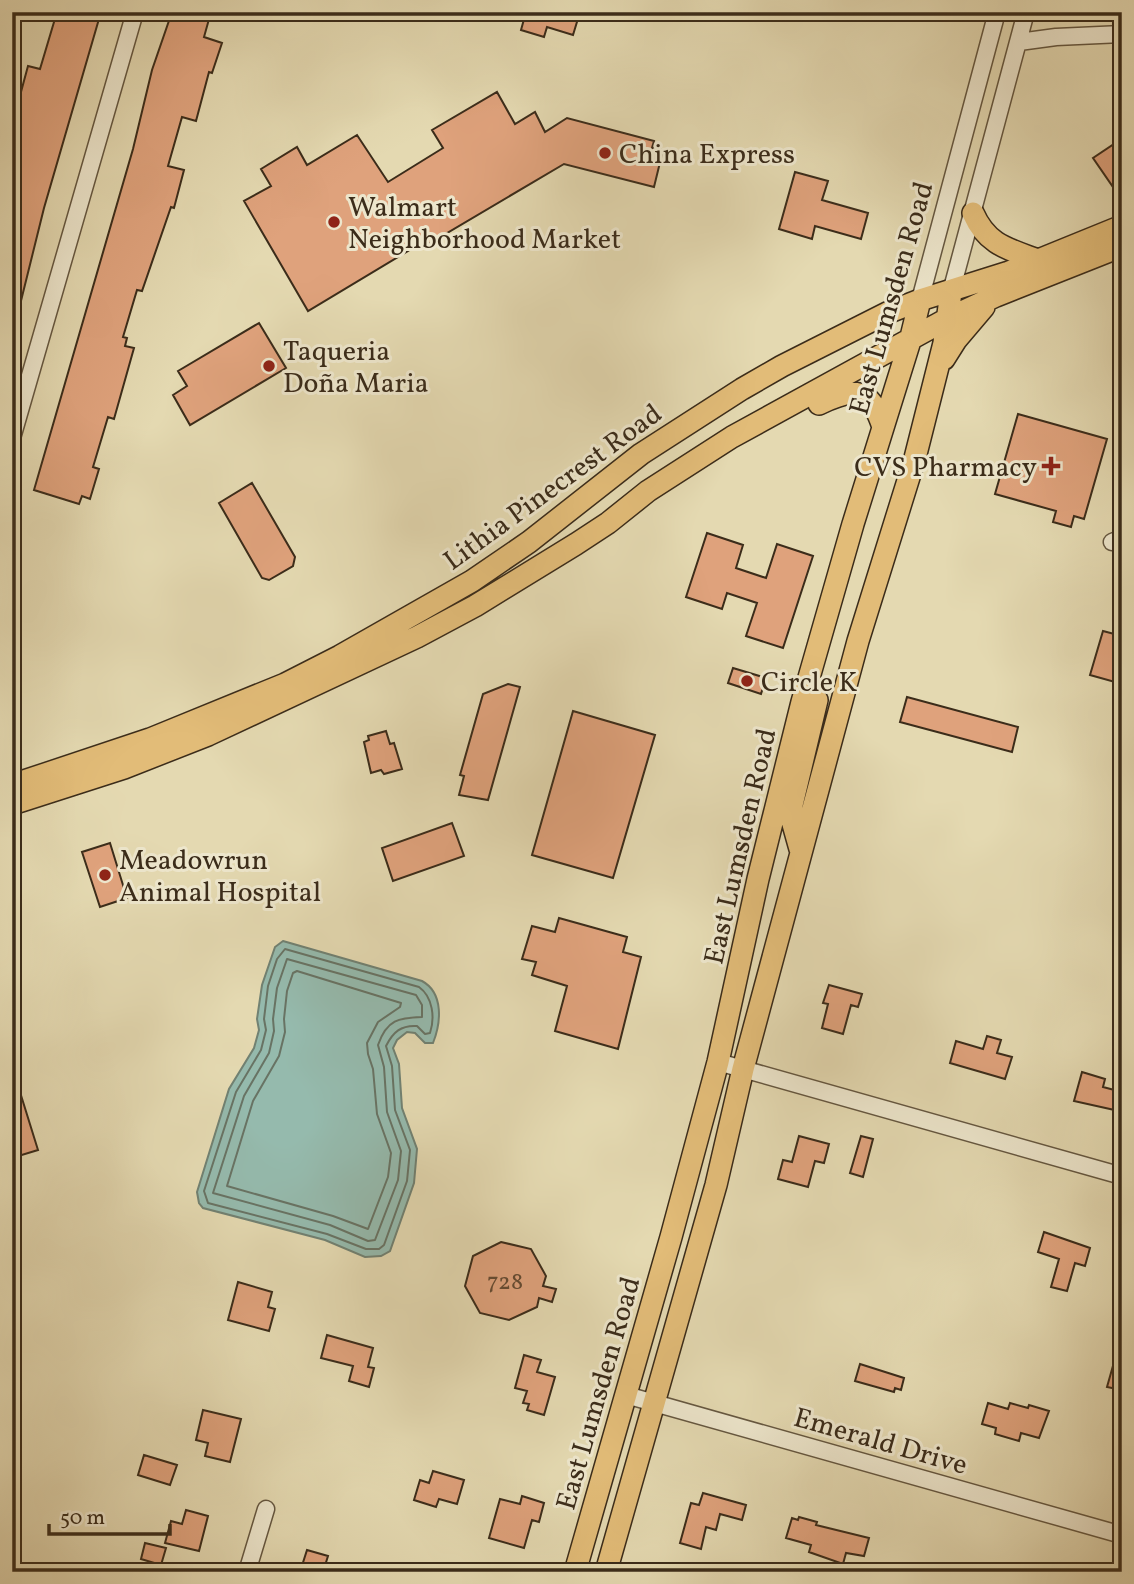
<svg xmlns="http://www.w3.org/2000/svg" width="1134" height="1584" font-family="Vollkorn,serif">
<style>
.water{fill:#95baad;stroke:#718172;stroke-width:2}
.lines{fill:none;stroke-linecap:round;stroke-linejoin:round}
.shore{stroke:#687364;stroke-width:2}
.building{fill:#dfa27c;stroke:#3b2c1a;stroke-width:2}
.minor-casing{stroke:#655740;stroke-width:19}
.major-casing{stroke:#3b2c1a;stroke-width:24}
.minor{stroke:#ede6cc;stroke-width:16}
.major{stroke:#e2bc78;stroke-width:21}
.poi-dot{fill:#8f2418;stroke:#ede6cc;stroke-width:2.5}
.labels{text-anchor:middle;stroke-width:6;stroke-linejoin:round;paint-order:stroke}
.number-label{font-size:24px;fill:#644a32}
.poi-label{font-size:28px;fill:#3b2c1a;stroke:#ede6cc;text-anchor:start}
.street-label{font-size:28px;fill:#3b2c1a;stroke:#ede6cc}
</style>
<rect width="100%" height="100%" fill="#e4d9b1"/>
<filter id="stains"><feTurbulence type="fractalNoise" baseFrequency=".00286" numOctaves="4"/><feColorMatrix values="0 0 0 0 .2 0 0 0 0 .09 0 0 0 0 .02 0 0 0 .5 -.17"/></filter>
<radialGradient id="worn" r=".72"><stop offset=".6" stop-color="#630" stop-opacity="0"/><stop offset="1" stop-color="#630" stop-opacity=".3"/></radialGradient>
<!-- water -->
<path class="water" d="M283,941L422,981C444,993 441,1023 433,1043H425L415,1033L407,1032L397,1040L393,1048L399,1064L402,1108L417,1149L414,1183L390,1251L381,1256L365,1257L325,1240L203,1208L199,1203L197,1192L229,1089L254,1048L259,1030L257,1019L262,985L275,947Z"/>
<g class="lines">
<!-- shore -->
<path class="shore" d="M285,949L419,987C433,997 435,1018 430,1033L425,1034L417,1026C401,1025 393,1032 386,1046L392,1066L395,1110L410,1150L407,1181L384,1245L379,1249H366L327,1234L208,1203L204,1191L236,1092L261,1050L266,1030L264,1019L268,986L277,959Z
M287,959L416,995L422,1005V1017C399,1018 387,1019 378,1045L384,1067L387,1112L401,1151L398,1180L375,1240L368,1241L330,1225L213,1193L244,1096L269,1053L274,1031L273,1019L277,988Z
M297,971L401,1003L400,1007L378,1022L367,1043L368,1054L373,1069L377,1114L391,1153L388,1177L368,1229L333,1216L227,1186L253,1101L279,1056L285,1032L284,1019L287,991L293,973Z"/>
</g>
<!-- building -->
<path class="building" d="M57,12H101L44,208L17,317H12V134L20,104L18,103L28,66L40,69Z
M172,12H211L204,37L222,43L212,73L209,72L196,121L182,117L168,166L184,170L174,208L171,207L142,291L137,290L123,337L127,338L125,346L134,348L114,419L108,417L93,467L99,469L90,499L82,496L79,504L34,490L133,149L152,70Z
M526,12H580L573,35L547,27L544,37L521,30Z
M497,92L515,124L535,112L545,132L567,118L654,141L652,148L663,150L654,187L564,164L425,246L423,242L308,311L244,201L271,186L261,169L297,147L307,165L357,135L388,182L443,148L432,130Z
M1117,142L1122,150V181L1113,187L1093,158Z
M795,172L828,181L822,200L868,213L861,239L815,226L812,239L779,229Z
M259,323L286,368L190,425L173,395L187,386L178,371Z
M1018,414L1107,439L1084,519L1074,516L1071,527L1053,522L1056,511L995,494Z
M252,483L295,557L293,566L269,580L262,578L219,503Z
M707,533L743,545L736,568L766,578L777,544L813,556L783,648L746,636L757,603L727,593L722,609L686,597Z
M1103,631L1122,636V684L1090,675Z
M733,668L766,678L761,694L728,683Z
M508,684L520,687L488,800L459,795L464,776L460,775L483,694Z
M907,697L1018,727L1012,752L900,722Z
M573,711L655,735L613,878L532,855Z
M386,731L390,744L394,743L402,769L384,774L381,770L371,773L364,742L369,740L368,736Z
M452,823L464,856L393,881L382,848Z
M110,843L127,898L100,907L82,852Z
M559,918L627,937L623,952L641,957L618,1049L555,1031L567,986L532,975L536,962L522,959L532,926L555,932Z
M829,985L862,994L858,1007L851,1005L843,1034L822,1028L828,1004L823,1003Z
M987,1036L1001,1040L997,1053L1012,1057L1005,1079L950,1063L956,1041L983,1049Z
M1082,1072L1105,1079L1103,1087L1122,1092L1119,1111L1074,1101Z
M12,1076H15L38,1150L12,1158Z
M799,1136L829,1144L824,1163L815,1161L808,1187L778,1179L783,1160L792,1162Z
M861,1136L873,1139L863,1177L850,1173Z
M1044,1232L1090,1248L1085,1266L1075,1263L1067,1291L1051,1287L1059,1259L1038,1252Z
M501,1242L531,1249L546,1276L543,1286L556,1289L552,1302L539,1298L537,1307L509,1320L480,1313L465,1286L473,1256Z
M238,1282L272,1292L268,1307L275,1309L269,1331L228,1320Z
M327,1335L373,1348L368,1367L374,1368L369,1387L349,1381L353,1366L321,1358Z
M1118,1348H1122V1390L1107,1387Z
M524,1355L541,1360L537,1372L555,1377L544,1415L527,1410L529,1404L523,1403L527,1391L515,1388Z
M860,1364L904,1378L901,1390L895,1388L894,1392L855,1381Z
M988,1403L1008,1409L1010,1403L1028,1408L1029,1405L1049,1411L1039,1438L1021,1433L1019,1441L995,1434L996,1428L982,1424Z
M203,1410L241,1419L230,1462L205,1456L208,1443L196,1440Z
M144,1455L177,1465L170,1485L138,1475Z
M433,1471L464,1480L457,1504L439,1499L436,1507L414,1500L420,1480L429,1483Z
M703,1493L746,1505L742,1520L720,1514L716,1530L706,1527L701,1549L680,1543L691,1503L699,1505Z
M522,1496L544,1503L539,1522L532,1520L524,1548L489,1538L500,1499L520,1504Z
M186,1510L208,1516L199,1551L165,1543L171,1521L182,1524Z
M799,1517L817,1522L816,1525L869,1538L864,1556L846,1553L843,1564L809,1552L811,1545L786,1538L792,1518L798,1520Z
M145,1543L166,1548L161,1565L141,1559Z
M307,1550L328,1556L323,1572H300Z"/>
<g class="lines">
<!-- minor casing -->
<g class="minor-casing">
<path id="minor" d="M1019,42L1056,37L1122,34
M951,292L1026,12
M920,300L997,12
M12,438L135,12
M1112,542L1122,538
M718,1062L1122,1176
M626,1395L1122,1535
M247,1572L266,1509"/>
</g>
<!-- major casing -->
<g class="major-casing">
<path id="major" d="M973,213C987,245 1008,249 1038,260
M944,359L956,340L984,307
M819,404C854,387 870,387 883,427
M12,785L150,739L285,684L340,656L472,581L529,542L641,454L742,389L782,366L887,313L920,300L1009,272L1122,226
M12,804L124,768L208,735L417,637L475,606L576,544L608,523L648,491L732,437L947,319L996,296L1122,246
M800,849L791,817L792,805L817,700
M575,1572L671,1237L718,1062L758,879L802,702L853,524L910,341L920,300
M606,1572L716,1185L743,1069L858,641L915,458L944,343L951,292"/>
</g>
<!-- minor -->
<use href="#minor" class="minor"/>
<!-- major -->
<use href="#major" class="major"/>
</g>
<!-- markers -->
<g class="poi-dot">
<circle cx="605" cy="153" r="7"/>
<circle cx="334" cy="222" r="7"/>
<circle cx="269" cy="366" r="7"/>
<path d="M1047.5 455.5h7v7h7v7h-7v7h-7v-7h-7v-7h7z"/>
<circle cx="747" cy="681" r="7"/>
<circle cx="105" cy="875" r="7"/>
</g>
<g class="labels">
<!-- number labels -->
<g class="number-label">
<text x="505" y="1289">728</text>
</g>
<!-- poi labels -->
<g class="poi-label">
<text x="619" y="163">China Express</text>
<text x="348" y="216">Walmart<tspan x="348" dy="32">Neighborhood Market</tspan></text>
<text x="283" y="360">Taqueria<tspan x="283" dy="32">Doña Maria</tspan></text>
<text x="1037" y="476" text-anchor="end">CVS Pharmacy</text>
<text x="761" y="691">Circle K</text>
<text x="119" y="869">Meadowrun<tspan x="119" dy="32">Animal Hospital</tspan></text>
</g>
<!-- street labels -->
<g class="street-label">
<text transform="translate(890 298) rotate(-74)" y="10">East Lumsden Road</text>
<text transform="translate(552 486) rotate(-36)" y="10">Lithia Pinecrest Road</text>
<text transform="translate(739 846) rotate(-77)" y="10">East Lumsden Road</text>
<text transform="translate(597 1393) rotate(-74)" y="10">East Lumsden Road</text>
<text transform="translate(881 1440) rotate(16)" y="10">Emerald Drive</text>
</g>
</g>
<!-- margin -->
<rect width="1134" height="1584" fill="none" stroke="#e4d9b1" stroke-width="42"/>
<rect x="14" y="14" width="1106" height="1556" fill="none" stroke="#3b2c1a" stroke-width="3.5"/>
<rect x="21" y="21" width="1092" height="1542" fill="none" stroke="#3b2c1a" stroke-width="2"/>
<!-- scale -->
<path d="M49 1524v10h121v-10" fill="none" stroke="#3b2c1a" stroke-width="3.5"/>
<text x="60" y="1524" font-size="21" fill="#3b2c1a" stroke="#ede6cc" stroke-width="5" paint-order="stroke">50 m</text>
<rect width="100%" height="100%" filter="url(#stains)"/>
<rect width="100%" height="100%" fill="url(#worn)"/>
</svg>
